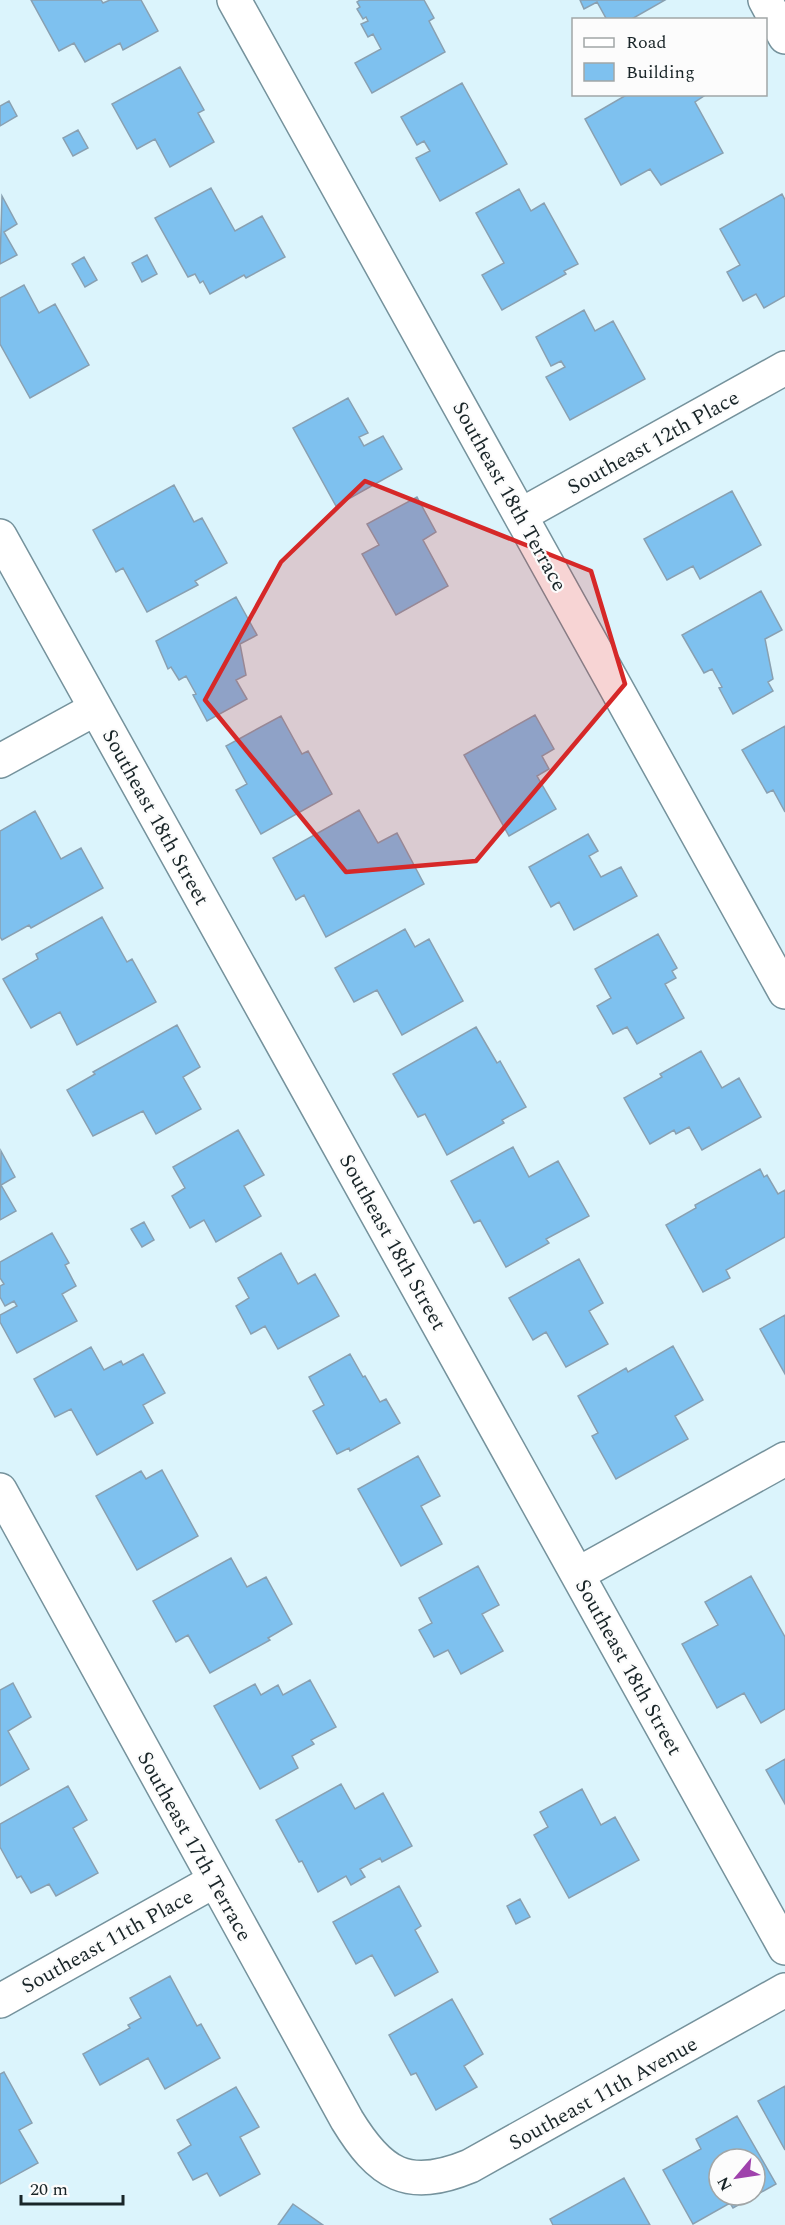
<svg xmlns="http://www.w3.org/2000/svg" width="785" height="2225" font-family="Spectral,serif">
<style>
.building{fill:#7ec1ef;stroke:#89a0b1;stroke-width:1.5;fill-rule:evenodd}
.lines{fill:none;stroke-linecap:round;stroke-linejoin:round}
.minor-casing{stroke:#75929c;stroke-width:36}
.minor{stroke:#fff;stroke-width:33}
.marked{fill:#d62828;fill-opacity:0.2;stroke:#d62828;stroke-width:4.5;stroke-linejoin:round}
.labels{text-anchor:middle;stroke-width:4.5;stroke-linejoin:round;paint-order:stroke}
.street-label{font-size:21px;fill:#192528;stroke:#fcfcfc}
</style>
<rect width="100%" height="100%" fill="#dbf4fc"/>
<!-- building -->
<path class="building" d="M31,0H101L103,3L110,0H141L158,31L123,50L120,43L85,62L74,43L59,51Z
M360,0H424L434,18L429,21L445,52L372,93L355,63L381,49L373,34L368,37L361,24L368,21L366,17L363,19L357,9L360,7L357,2Z
M580,0H665L630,20H607L597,2L584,9Z
M180,67L204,110L198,113L214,142L170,167L155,139L137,149L112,104Z
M462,83L507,164L440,201L416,158L430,151L424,141L417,145L401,117Z
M628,94H707L695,102L723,153L661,185L650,169L621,185L585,119Z
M9,101L17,116L0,126V106Z
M78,130L88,148L73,156L63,138Z
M211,188L235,231L262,216L285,257L246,278L244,275L210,294L203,281L200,283L195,274L188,277L155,218Z
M519,189L531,211L544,203L578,264L564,271L566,274L502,310L482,275L504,263L476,213Z
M782,194L785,200V296L764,308L756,294L743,301L727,272L740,265L720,229Z
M2,196L17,224L4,232L17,255L0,264Z
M147,255L157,274L142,282L132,263Z
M84,257L97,280L85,287L72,264Z
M24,285L39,313L55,304L89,365L30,398L0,344V298Z
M584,310L595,331L613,321L645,379L570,420L546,377L565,367L561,361L551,366L536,337Z
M348,398L368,433L359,437L364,446L383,436L402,469L336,506L293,428Z
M174,485L194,522L202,518L227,563L195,581L198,585L147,612L123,568L116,572L93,530Z
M732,491L761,545L700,579L693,566L667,580L644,539Z
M417,497L436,532L423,540L448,586L396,615L362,554L379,545L367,524Z
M761,591L782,630L765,639L773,679L768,682L773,691L733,714L719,688L722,687L712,669L704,673L682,635Z
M236,597L257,635L240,644L246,675L236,680L247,699L207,721L193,695L196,694L186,676L179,680L171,667L168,669L156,641Z
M535,715L554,749L542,756L549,769L537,776L556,809L509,836L464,755Z
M281,716L302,754L308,751L332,794L261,834L236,790L247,784L226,746Z
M785,726V812L773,790L767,793L742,750Z
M359,810L378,843L397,833L424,884L326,937L304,895L296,900L273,858Z
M35,811L61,859L81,848L103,888L31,928L29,925L2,940L0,937V831Z
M588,834L598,851L589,856L601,877L621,867L637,896L574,930L559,902L551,907L529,867Z
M102,917L127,962L132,959L156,1002L77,1045L60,1012L31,1028L3,979L38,959L36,954Z
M405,929L415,947L429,939L463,1001L402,1035L377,990L354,1002L335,968Z
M658,934L677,968L672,971L676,978L665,984L684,1018L637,1044L627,1027L613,1034L597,1006L611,998L595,969Z
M177,1025L200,1067L183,1077L201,1109L156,1134L143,1111L93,1136L67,1090L95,1074L93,1072Z
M476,1027L497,1063L500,1061L526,1107L502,1120L504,1123L447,1155L425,1114L418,1117L393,1074Z
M701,1051L722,1088L739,1078L761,1117L702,1150L689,1127L676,1134L674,1130L650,1144L624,1098L662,1077L660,1074Z
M238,1130L264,1175L244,1186L261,1216L216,1242L204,1220L190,1228L172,1196L185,1188L173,1167Z
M513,1147L529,1177L558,1161L589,1216L546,1239L549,1243L506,1267L480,1220L474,1223L451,1181Z
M1,1151L15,1177L1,1185L16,1211L0,1220Z
M760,1169L764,1177L767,1175L778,1194L785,1190V1237L726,1270L730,1278L703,1292L666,1225L696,1208L695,1205Z
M144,1222L154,1240L142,1247L131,1229Z
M52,1233L69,1263L65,1265L76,1286L62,1294L77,1321L17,1353L0,1322V1315L17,1306L14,1301L5,1306L0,1297V1286L4,1284L0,1278V1262Z
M281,1253L298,1284L315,1274L339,1316L278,1349L265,1326L251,1334L236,1306L249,1298L238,1278Z
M579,1259L603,1303L589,1311L608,1344L566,1367L546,1332L533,1340L509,1298Z
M785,1315V1374L760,1329Z
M673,1346L703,1400L675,1416L688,1439L616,1479L592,1436L598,1433L578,1396L626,1368L628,1372Z
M91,1347L104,1370L121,1361L123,1365L143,1354L165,1393L143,1405L153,1423L97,1455L71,1409L55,1417L34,1379Z
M350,1354L363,1377L365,1376L380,1402L386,1399L400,1423L350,1451L349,1448L337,1454L313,1411L324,1405L309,1377Z
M418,1456L440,1496L421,1506L442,1544L401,1566L358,1489Z
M162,1470L198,1536L137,1570L96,1496L141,1471L146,1479Z
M231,1558L247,1587L266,1577L292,1624L268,1638L270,1640L210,1673L188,1635L176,1642L153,1601Z
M478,1566L499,1605L482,1614L503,1651L461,1674L448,1650L434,1657L419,1630L432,1623L419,1598Z
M751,1576L785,1637V1709L761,1723L744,1693L717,1708L682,1644L718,1625L705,1602Z
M310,1680L336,1727L311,1740L314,1744L292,1756L298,1768L260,1789L214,1706L255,1684L261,1695L278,1685L283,1695Z
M13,1683L31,1717L8,1731L29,1769L0,1786V1690Z
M785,1759V1804L766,1770Z
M341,1784L355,1809L383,1793L412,1846L382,1862L380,1858L360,1869L365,1877L351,1885L346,1876L318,1892L302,1861L299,1862L276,1820Z
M68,1786L87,1820L73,1828L98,1873L56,1896L49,1884L31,1893L21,1876L17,1878L0,1847V1824Z
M582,1789L601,1825L615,1817L639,1860L569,1898L534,1835L548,1827L540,1812Z
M399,1886L421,1926L415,1930L438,1972L395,1996L372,1955L356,1964L333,1922Z
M520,1899L530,1917L516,1924L507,1906Z
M170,1976L197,2026L201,2024L220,2058L165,2089L148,2058L100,2085L83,2054L130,2028L128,2025L141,2018L130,1998Z
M452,1999L483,2054L464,2066L477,2087L436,2110L416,2073L411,2075L389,2035Z
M4,2072L32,2123L19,2130L38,2163L0,2184V2074Z
M785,2086V2150L758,2101Z
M236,2087L259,2127L240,2137L260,2174L220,2196L207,2173L193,2180L178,2153L191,2145L177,2120Z
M737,2116L776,2184L733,2208L730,2203L693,2224L663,2170L701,2149L696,2139ZM719,2159H755V2195H719Z
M624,2178L650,2225H553L550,2219Z
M293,2204L323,2225H278Z"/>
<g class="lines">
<!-- minor casing -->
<g class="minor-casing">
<path id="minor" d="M234,0L785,992
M765,0L785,37
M521,515L785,368
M0,536L785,1948
M0,761L95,709
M0,1490L347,2120C380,2174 407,2192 470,2166L785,1990
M578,1574L785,1459
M0,2001L214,1881"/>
</g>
<!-- minor -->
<use href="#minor" class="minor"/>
</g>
<!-- marked area -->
<path class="marked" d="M365,481L591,571L625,684L476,861L346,872L205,700L281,562Z"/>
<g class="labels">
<!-- street labels -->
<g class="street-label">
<text transform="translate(653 442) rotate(-29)" y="7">Southeast 12th Place</text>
<text transform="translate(510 496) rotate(61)" y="7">Southeast 18th Terrace</text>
<text transform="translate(156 817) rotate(61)" y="7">Southeast 18th Street</text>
<text transform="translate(393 1242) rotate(61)" y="7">Southeast 18th Street</text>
<text transform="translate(629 1667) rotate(61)" y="7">Southeast 18th Street</text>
<text transform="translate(195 1846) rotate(61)" y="7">Southeast 17th Terrace</text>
<text transform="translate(107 1941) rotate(-29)" y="7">Southeast 11th Place</text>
<text transform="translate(603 2093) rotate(-29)" y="7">Southeast 11th Avenue</text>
</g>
</g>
<!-- legend -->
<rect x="572" y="18" width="195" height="78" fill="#fcfcfc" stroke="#a1a6a7" stroke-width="1.5"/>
<rect x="584" y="38" width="30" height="9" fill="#ffffff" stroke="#a1a6a7" stroke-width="1.5"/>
<text x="626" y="48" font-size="18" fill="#192528">Road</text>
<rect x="584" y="63" width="30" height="18" fill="#7ec1ef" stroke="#a1a6a7" stroke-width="1.5"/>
<text x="626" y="78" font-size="18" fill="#192528">Building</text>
<!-- north arrow -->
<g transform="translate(737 2177) rotate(241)"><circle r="28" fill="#fcfcfc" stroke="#a1a6a7" stroke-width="1.5"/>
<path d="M0-4.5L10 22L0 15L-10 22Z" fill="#9f42ac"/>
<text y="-9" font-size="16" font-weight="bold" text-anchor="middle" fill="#192528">N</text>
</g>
<!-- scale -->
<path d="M21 2195v9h102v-9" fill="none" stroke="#192528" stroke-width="3"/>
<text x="30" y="2195" font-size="18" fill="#192528" stroke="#fcfcfc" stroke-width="4.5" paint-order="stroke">20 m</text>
</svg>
